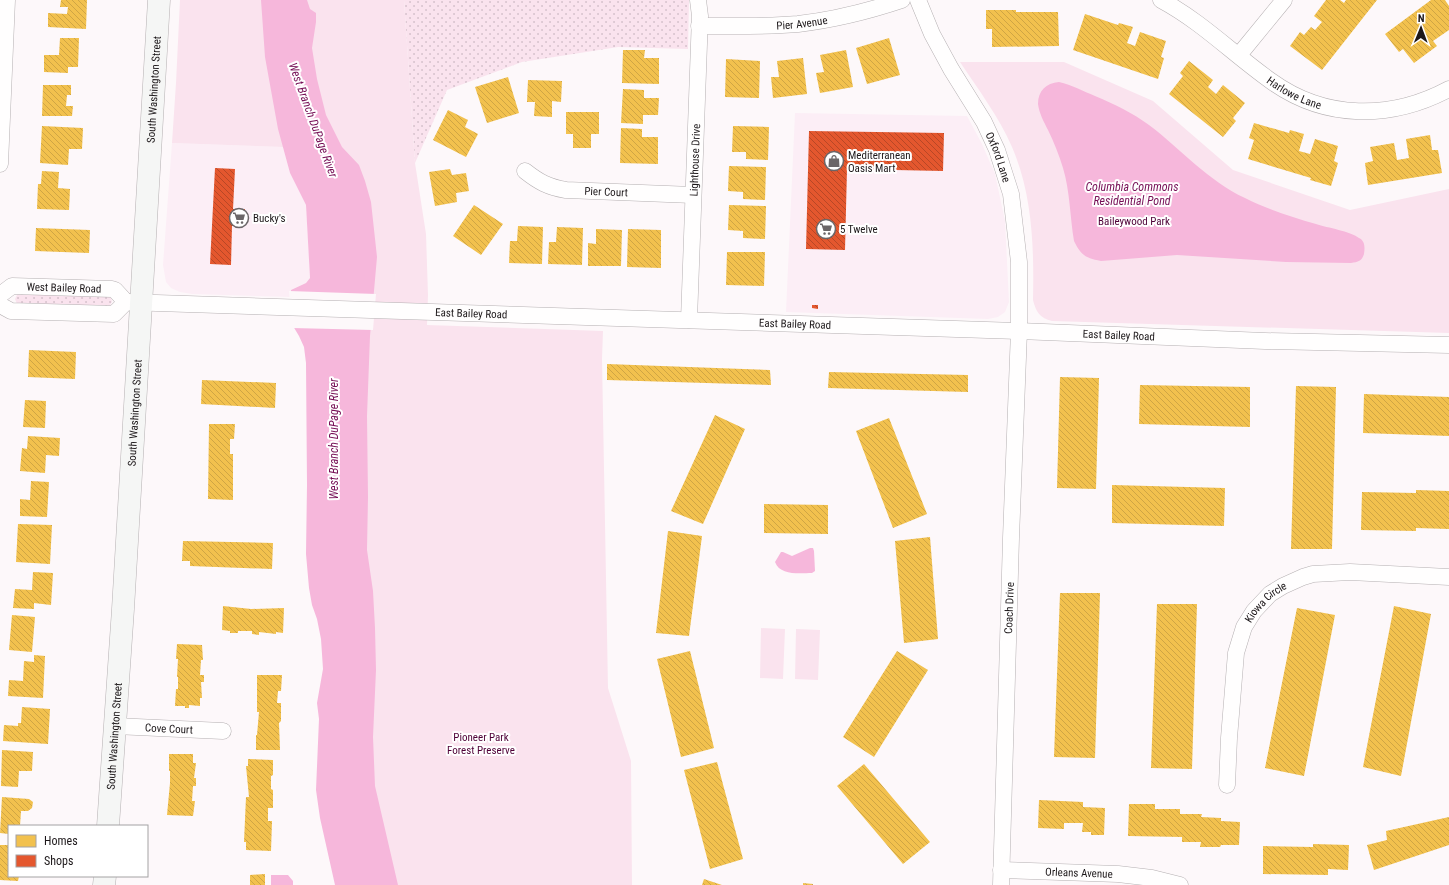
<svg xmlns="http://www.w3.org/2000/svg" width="1449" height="885" font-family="'Roboto Condensed',sans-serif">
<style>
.built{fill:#fceef6}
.grass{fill:url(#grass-dots)}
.park{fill:#fae3ee}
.water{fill:#f6b7db}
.pier{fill:#fdf8fa}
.homes{fill:url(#homes-back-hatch)}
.shops{fill:url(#shops-back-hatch)}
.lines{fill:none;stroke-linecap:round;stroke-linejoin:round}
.minor-casing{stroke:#b5b0b2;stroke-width:17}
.secondary-casing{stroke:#b5b0b2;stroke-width:23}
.minor{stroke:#fffefe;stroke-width:16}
.secondary{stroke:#f5f6f5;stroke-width:22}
.labels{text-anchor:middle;stroke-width:4;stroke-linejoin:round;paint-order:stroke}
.street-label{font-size:11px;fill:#1c1719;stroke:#fff}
.poi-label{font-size:11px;fill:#1c1719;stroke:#fff;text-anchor:start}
.park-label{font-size:11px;fill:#4e0037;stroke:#fff}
.water-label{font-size:12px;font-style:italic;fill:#760f56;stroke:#fff}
</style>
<defs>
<pattern id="grass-dots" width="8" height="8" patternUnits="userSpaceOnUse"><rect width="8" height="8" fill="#fae3ee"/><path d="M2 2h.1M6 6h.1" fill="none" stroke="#d6c2cc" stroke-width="1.8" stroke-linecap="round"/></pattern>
<pattern id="homes-back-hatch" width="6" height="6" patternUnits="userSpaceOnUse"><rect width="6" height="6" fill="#f2c14e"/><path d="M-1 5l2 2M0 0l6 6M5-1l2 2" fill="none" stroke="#cfa544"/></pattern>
<pattern id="shops-back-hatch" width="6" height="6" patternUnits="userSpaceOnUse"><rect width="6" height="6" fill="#e4572e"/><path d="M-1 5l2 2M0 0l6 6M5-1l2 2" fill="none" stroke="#b84726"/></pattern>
</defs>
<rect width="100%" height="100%" fill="#fdf8fa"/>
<!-- built -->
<path class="built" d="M795,113L967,116L982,144L995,174L1005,221L1009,302L1005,312L998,317L988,319L786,312Z
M172,143L283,147L290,173L306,205L309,256L310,278L306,283L291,290V297L192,294L180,292L171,288L166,282L163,265Z"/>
<!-- grass -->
<path class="grass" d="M404,0H689L688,49L618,47L522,62L447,90L415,163Z
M18,293L108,296L111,298L112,302L109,307L17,304L15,299Z"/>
<!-- park -->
<path class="park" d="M180,0H404L415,163L426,234L428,295L427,325L603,331L602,359L608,688L631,761L632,885H361L338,186L283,147L172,143L176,83Z
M960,62H1064L1153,101L1233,170L1350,210L1449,189V333L1052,321C1040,318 1036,312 1033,300C1034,249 1033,196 1012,147C999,117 978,89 960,62Z
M761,628L785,629L783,679L760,678Z
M796,629L820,630L818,680L795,679Z"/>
<!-- water -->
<path class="water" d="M261,0H307L310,9L316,13V22L312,48L317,79L326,115L342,147L359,165L365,181L371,202L377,257L370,336L367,416L368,497L367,550L373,591L375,628L376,670L373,737L375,786L398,885H335L320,818L316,790L319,719L317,703L323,669L321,639L317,619L312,605L309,588L306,554L307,485L306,363L304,347L299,336L293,326L291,290L306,283L310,278L306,205L290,173L278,129L265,57Z
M1059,82C1072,85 1083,91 1095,96C1114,104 1133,113 1149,125C1181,149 1208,181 1245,198C1267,209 1292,217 1316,224C1328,228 1350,231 1359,238C1365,241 1365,247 1364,254C1362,261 1358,262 1351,263L1286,262L1177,255L1101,261C1085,258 1081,255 1074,241C1070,217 1070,191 1063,168C1059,155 1054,142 1048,130C1044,122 1039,113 1038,104C1038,91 1046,83 1059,82Z
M810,548H813L814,551L815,571L812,573C800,573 780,576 775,562L781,552H783L792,556Z
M271,875H288L293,881V885H271Z"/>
<!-- pier -->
<path class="pier" d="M289,291L376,294L373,330L292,328Z"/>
<!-- homes -->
<path class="homes" d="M61,0H87L86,29L48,27V13L67,14L68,7H60Z
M1326,0H1340L1344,3L1346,0H1377L1322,70L1290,46L1300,32L1304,35L1311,27L1315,30L1322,22L1314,16Z
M1431,0H1445L1449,6V30L1433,41L1437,46L1414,63L1403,49L1399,52L1385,34Z
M986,10H1016V12H1058L1059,46L992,47V29H986Z
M1085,14L1118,25L1119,23L1133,27L1127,43L1135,46L1140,32L1166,41L1161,57L1164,58L1158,79L1073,50Z
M60,38H79L78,67H68V73L44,72V55H59Z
M889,38L900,75L867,84L856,48Z
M623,50H645L644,58H659V84L622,83Z
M846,50L853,87L820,93L816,73L824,72L820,55Z
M803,58L807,94L773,98L771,77H779L777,61Z
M726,59L760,61L759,98L725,97Z
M1189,61L1213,80L1208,87L1216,94L1223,85L1245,103L1233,118L1236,121L1223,137L1169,94L1183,76L1180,73Z
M508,77L519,113L487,123L475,87Z
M528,80L562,81L561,102L552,101V117L534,116L535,102H527Z
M43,85H71V95H67L66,106H73L72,116H42Z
M623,89L644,90V98H659L658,115H643V124L621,123Z
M448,110L468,120L465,127L478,134L466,157L433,140Z
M566,112H599V134H591V148H573V134H566Z
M1254,123L1289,133L1290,130L1304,134L1299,151L1310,154L1315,139L1338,146L1334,161L1338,163L1331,186L1310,180L1311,178L1248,159L1254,140L1249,138Z
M42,126L83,128L82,149H69L68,165L40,163Z
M733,126L769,127L768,160L746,159V152H732Z
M621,128L642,129V137H658V164L620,163Z
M1430,135L1432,150H1438L1442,173L1368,185L1365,163L1373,161L1370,147L1394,143L1397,160L1409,158L1406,139Z
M729,166L766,167L765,200L743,199V192L728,191Z
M450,169L452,175L466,173L469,191L456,193L457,202L435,206L429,172Z
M42,171L59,172L58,188L70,189L69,210L37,209L38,184H41Z
M474,205L503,224L481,255L453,236Z
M729,205L766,206L765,239L743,238V231L728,230Z
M518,226L543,227L542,264L509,263L510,241H517Z
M557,227L583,228L582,265L548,264L549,242H556Z
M36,228L90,230L89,253L35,251Z
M596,229L622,230L621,266H588V243L596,244Z
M628,229L661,230V268L627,267Z
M727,252H765L764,286L726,285Z
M29,350L76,352L75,379L28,377Z
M607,364L770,370L771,385L607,380Z
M829,372L968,375V392L828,388Z
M1060,377L1099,378L1096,489L1057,488Z
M202,380L276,383L275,408L201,404Z
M1140,385L1250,387V427L1139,424Z
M1296,386L1336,387L1332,549H1291Z
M1364,394L1449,397V436L1363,433Z
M25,400L46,401L45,428L23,427Z
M715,415L745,429L703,524L671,511Z
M889,418L927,514L893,528L856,431Z
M209,424H235L234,439H230V454H233V500L208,499Z
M28,436L60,438L59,456L46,455L45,473L20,471L22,448L27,449Z
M31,481L49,482L47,517L20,516V499L30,500Z
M1112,485L1225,488L1224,526L1112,523Z
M1416,490L1449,491V529L1416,528V531L1361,530L1362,492L1416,493Z
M764,504L828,505V534L764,533Z
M18,524L52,525L50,564L16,562Z
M668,531L702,536L689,636L656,633Z
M930,537L938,639L904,643L895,541Z
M183,541L273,543L272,569L190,566V561H182Z
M33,572L53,573L51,605L34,603V609L13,608L15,589L32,590Z
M1060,593H1100L1095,758L1054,757Z
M1157,604H1197L1192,769L1151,768Z
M223,606L251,609L284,608L283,633L276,632V634L259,632V635L252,634V631H238V633H230V631L222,630Z
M1394,606L1431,614L1401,776L1363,767Z
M1297,608L1335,615L1304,776L1265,768Z
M12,615L35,617L32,652L9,650Z
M177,644L202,645L203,660H201L200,675H204V682H201L202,698H200V706L189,705V708H185V706H175L176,689H178V677H177L178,659H176Z
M690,651L714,748L681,757L657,659Z
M897,651L928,670L874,757L843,737Z
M34,655L45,656L43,698L8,696L9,680L23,681L24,661L34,662Z
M257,675H282L281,691H278L277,703H281V721L279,723L280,750H256V735H257L259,712H257Z
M22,707L50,709L48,744L3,741L4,725L18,726V723H21Z
M2,750L33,752L32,771H19L18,787L1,786Z
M169,754H193V763H196L194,778H196V786H193L192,801H195L193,816L167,815L170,783V771H169Z
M248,759L273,760V775L271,776V789L273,790V808H268V821H272L271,851L246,850V842H244L246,797H249L246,766H248Z
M717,762L743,859L710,869L684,770Z
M864,764L930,842L903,864L837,786Z
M2,797L29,799L33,802L32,808L28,811H21L20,826H9V834L0,833Z
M1039,800L1083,802V807L1105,808L1104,835H1091V832H1082L1083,823H1064V829L1038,828Z
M1129,804H1155V809H1180V814H1202L1201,817L1221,818V821L1240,822L1239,845H1221L1220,847H1200L1201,842H1182V837L1128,836Z
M1449,817V845L1374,870L1367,845L1387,840L1386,831Z
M1313,844L1349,845L1348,870L1328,869V875L1263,874V846L1313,847Z
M0,845H9V876H19L18,881L0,880Z
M265,874V885H250V875Z
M704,879L722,885H702Z
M803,883L813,884V885H803Z"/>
<!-- shops -->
<path class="shops" d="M809,131L944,133L943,171L847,169L845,250L806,249Z
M215,168L235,169L233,209H245L244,226H232L231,265L210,264Z
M812,305H818V309L812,308Z"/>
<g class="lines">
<!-- minor casing -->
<g class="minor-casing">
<g id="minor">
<path id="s1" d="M918,0L932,34L951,69L984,122L997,150L1011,194L1019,262V331L1011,538L1001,885"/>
<path id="s2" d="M1161,0C1202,22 1233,54 1271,81C1325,120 1391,120 1449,89"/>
<path id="s3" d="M699,26C732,26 765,27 798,24C833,20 869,11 902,0"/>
<path d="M1239,55L1284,0"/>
<path d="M0,164L7,0"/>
<path id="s4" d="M525,171C539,182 548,187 566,190L693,195"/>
<path id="s5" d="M0,295L12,286L112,289L115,290L126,302"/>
<path id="s6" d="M0,305L11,311L114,314L126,302L1019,331L1265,341L1449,345"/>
<path id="s7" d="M689,320L700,16L698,0"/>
<path id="s8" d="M115,726L223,731"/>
<path id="s9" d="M1227,785L1229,738L1236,653L1244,627L1254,611L1270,594L1283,586L1303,577L1313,574L1350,572L1449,577"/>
<path id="s10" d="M1001,870L1118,874L1152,878L1180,885"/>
</g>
</g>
<!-- secondary casing -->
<g class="secondary-casing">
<g id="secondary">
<path id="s11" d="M108,826L123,609L159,0"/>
<path d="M104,885L105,876"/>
</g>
</g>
<!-- minor -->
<use href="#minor" class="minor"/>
<!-- secondary -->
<use href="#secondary" class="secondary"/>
</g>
<!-- icons -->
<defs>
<g id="shop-ring" transform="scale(1)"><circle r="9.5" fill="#fff" stroke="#6b6668" stroke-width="1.5"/><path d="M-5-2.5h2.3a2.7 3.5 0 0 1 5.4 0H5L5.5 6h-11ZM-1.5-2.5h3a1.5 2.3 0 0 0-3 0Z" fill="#6b6668"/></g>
<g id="supermarket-ring" transform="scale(1)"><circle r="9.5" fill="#fff" stroke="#6b6668" stroke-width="1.5"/><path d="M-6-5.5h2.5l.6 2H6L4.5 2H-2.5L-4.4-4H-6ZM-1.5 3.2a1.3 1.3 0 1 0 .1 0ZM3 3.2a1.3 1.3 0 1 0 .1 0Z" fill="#6b6668"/></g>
</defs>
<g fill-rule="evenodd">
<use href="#shop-ring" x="834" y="161"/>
<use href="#supermarket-ring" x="239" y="218"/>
<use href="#supermarket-ring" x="826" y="229"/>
</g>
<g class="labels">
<!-- street labels -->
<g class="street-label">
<text dy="4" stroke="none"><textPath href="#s3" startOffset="103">Pier Avenue</textPath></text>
<text dy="4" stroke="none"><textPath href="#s11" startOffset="738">South Washington Street</textPath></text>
<text dy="4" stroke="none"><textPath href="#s2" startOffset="163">Harlowe Lane</textPath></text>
<text dy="4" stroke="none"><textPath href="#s1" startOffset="177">Oxford Lane</textPath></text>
<text dy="4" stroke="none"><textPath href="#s7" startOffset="160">Lighthouse Drive</textPath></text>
<text dy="4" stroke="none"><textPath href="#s4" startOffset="86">Pier Court</textPath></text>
<text dy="4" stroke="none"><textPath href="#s5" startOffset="67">West Bailey Road</textPath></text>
<text dy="4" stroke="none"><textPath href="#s6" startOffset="478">East Bailey Road</textPath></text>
<text dy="4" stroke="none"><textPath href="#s6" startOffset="802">East Bailey Road</textPath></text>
<text dy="4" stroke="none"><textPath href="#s6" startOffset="1126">East Bailey Road</textPath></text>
<text dy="4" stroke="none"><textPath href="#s11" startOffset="414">South Washington Street</textPath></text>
<text dy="4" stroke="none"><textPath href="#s9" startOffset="193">Kiowa Circle</textPath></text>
<text transform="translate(1009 608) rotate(-88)" y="4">Coach Drive</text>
<text dy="4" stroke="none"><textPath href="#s8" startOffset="54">Cove Court</textPath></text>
<text dy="4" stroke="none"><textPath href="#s11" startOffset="90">South Washington Street</textPath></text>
<text dy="4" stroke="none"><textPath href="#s10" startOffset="78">Orleans Avenue</textPath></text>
</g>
<!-- poi labels -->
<g class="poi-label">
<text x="848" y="159">Mediterranean<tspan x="848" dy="13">Oasis Mart</tspan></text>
<text x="253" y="222">Bucky's</text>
<text x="840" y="233">5 Twelve</text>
</g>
<!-- park labels -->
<g class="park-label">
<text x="1134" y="225">Baileywood Park</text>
<text x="481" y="741">Pioneer Park<tspan x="481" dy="13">Forest Preserve</tspan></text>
</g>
<!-- water labels -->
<g class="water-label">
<text transform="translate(313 120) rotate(70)" y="4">West Branch DuPage River</text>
<text x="1132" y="191">Columbia Commons<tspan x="1132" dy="14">Residential Pond</tspan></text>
<text transform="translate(334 439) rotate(-90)" y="4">West Branch DuPage River</text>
</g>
</g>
<!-- legend -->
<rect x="8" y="825" width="140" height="52" fill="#ffffff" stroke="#a4a2a3"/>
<rect x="16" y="835" width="20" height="12" fill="#f2c14e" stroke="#a4a2a3"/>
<text x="44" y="845" font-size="12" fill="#1c1719">Homes</text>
<rect x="16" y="855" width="20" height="12" fill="#e4572e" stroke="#a4a2a3"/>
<text x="44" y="865" font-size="12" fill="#1c1719">Shops</text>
<!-- north arrow -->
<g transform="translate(1421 28) rotate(1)" stroke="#ffffff" stroke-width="3" paint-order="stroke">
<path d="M0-3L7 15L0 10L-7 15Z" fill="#1c1719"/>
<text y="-6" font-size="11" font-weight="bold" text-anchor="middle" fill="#1c1719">N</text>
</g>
</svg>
